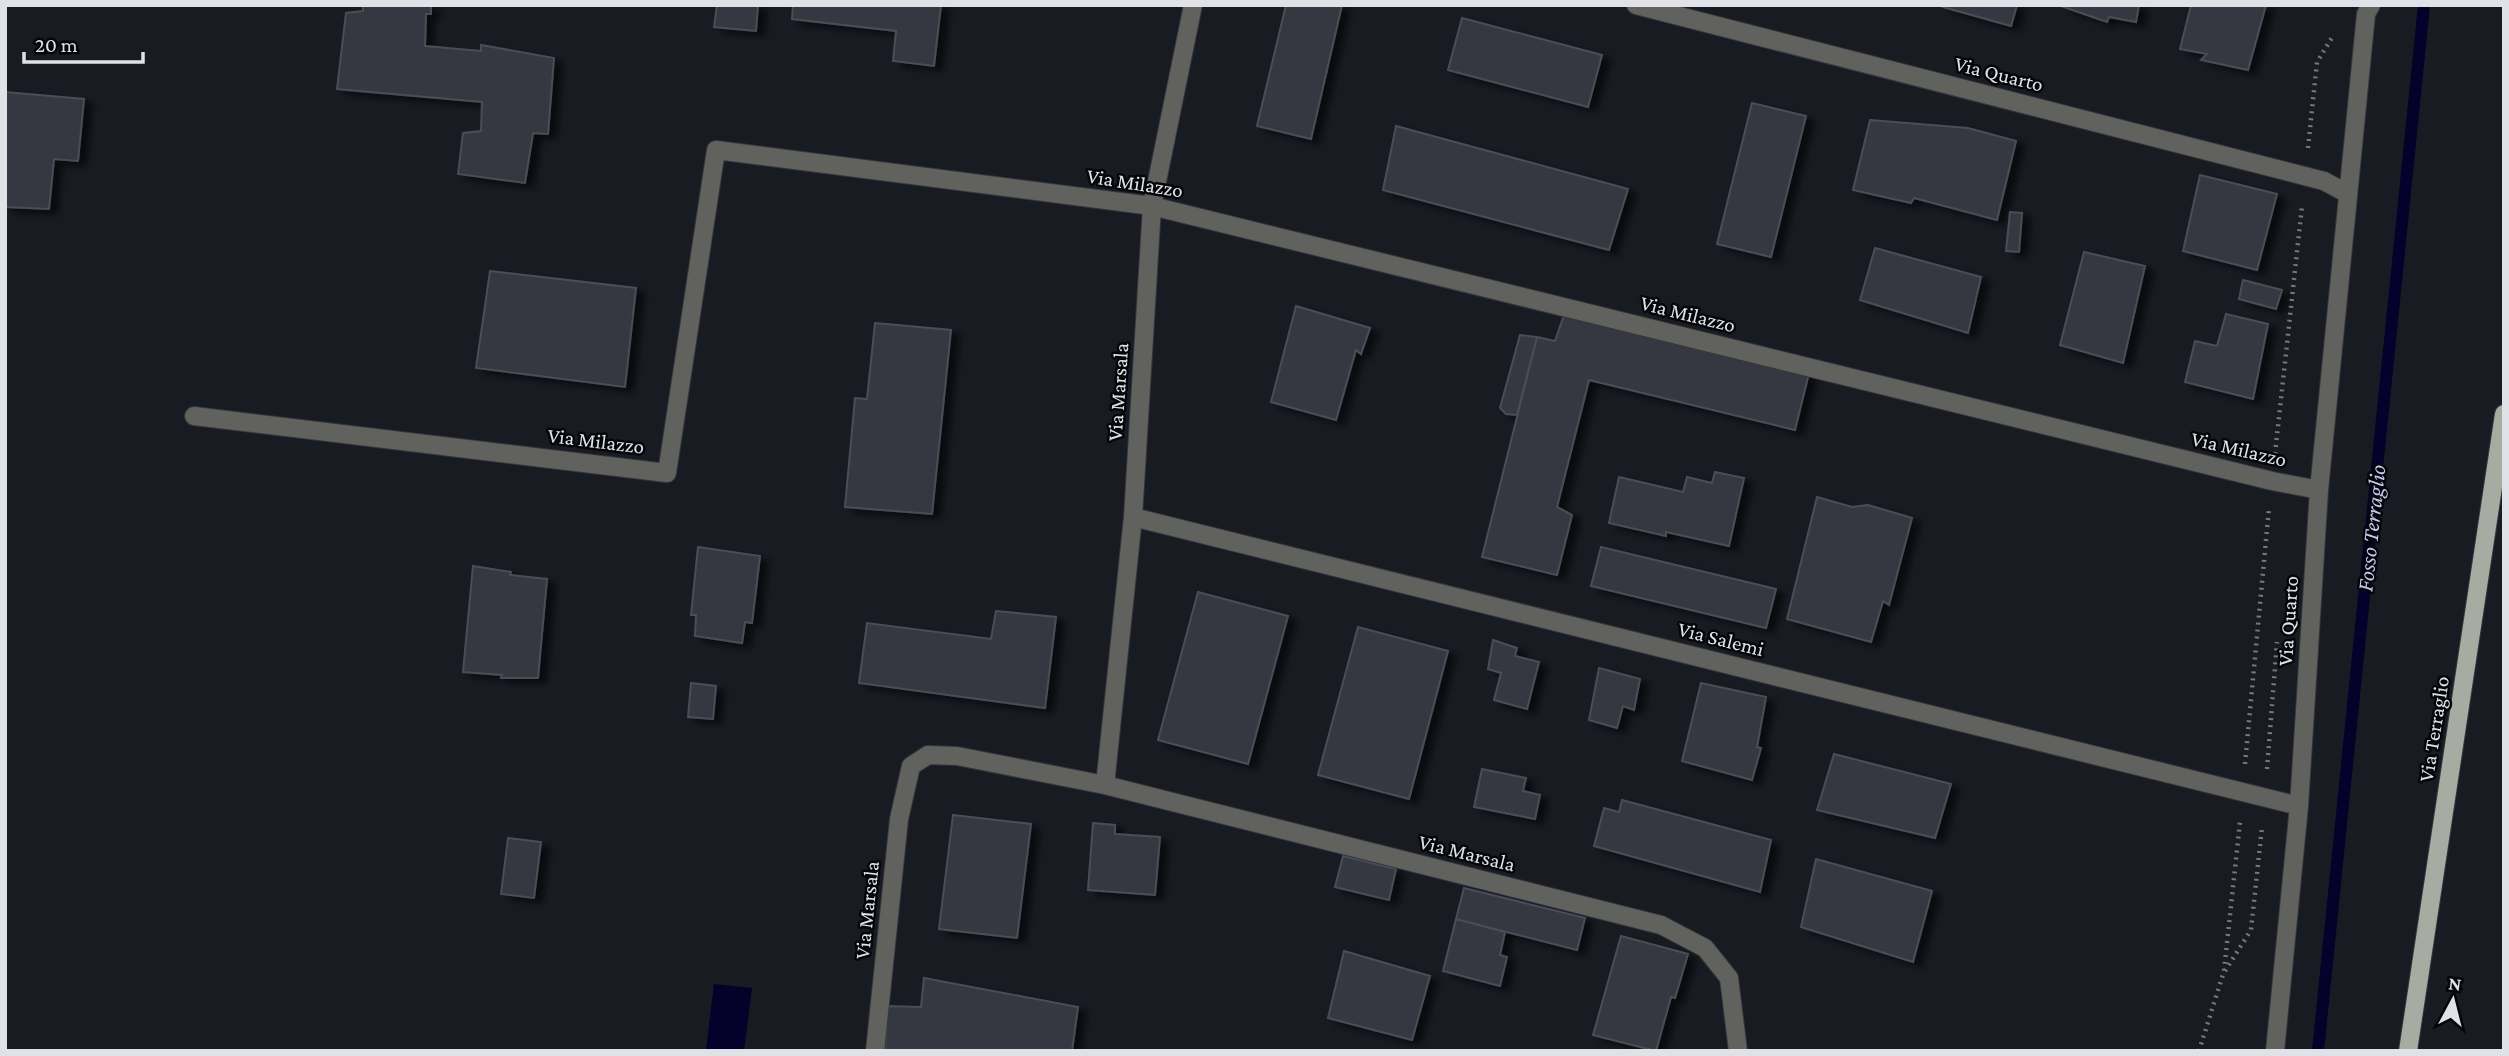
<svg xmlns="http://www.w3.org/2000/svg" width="2509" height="1056" font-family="'Crimson Pro',serif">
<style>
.water{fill:#06012b}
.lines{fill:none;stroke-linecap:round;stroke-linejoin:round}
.stream{stroke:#06012b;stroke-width:12}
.building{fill:#353740;stroke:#4b4d57;stroke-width:2;filter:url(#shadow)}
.street-casing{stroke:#35373f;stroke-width:20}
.primary-casing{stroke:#35373f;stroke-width:20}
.path{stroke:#76787f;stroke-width:4.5;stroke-dasharray:2 5;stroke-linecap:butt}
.street{stroke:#61625e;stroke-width:18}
.primary{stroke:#a8aba2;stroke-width:18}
.labels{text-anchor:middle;stroke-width:5;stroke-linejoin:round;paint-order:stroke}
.street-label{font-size:21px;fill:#e1e2e8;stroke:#050609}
.water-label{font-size:23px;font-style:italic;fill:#c5cbf1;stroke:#050609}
</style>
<defs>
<filter id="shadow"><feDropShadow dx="8" dy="4.5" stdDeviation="3.5" flood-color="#0009"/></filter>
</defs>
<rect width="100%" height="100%" fill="#191b23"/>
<!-- water -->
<path class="water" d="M714,984L752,988L744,1051L706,1049Z"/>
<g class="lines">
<!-- stream -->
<path class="stream" d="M2318,1051L2424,5"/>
</g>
<!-- building -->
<path class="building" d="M363,5H431V14H426L425,46L481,51V45L554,58L548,134L533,133L525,183L458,174L463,133L481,131L482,102L337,89L346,13L363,11Z
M717,5H758L756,31L714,27Z
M793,5H941L934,66L893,61L896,31L792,19Z
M1286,5H1342L1311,139L1257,126Z
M1944,5H2017L2011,26L1943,7Z
M2139,5L2136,22L2109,17L2107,22L2061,6Z
M2191,5H2266L2248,70L2201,60L2207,54L2180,49Z
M1462,18L1602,55L1588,107L1448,70Z
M5,92L84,99L78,161L54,159L49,209L5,207Z
M1752,103L1806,116L1771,257L1717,244Z
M1870,120L1968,128L2016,141L1997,220L1914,198L1911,203L1853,190Z
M1396,126L1628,189L1609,250L1383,190Z
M2200,175L2277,194L2257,270L2183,251Z
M2010,212L2022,213L2019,252L2006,251Z
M1875,248L1981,277L1968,333L1860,300Z
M2084,252L2145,266L2123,363L2060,345Z
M490,271L636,288L625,387L476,368Z
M2243,280L2282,290L2276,309L2239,299Z
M1296,306L1370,328L1361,354L1356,350L1336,420L1271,402Z
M1565,312L1809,373L1795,430L1589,380L1557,507L1572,515L1557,575L1482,557L1537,337L1555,341Z
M2226,314L2268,324L2253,399L2185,382L2195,341L2217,346Z
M875,323L951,330L932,514L845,507L855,398L867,399Z
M1520,335L1537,337L1517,415L1506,414L1500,408Z
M1715,472L1744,478L1729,546L1666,532V536L1609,523L1619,477L1683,492L1687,477L1712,483Z
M1817,497L1852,507L1868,505L1912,518L1889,605L1883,601L1871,642L1787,619Z
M698,547L760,556L752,623L745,622L742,643L695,636L696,615H691Z
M1601,547L1776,589L1766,628L1591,586Z
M473,566L511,572L510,575L547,579L538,678H501L502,675L463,672Z
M1198,592L1288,616L1248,764L1158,740Z
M996,611L1056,617L1045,708L859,683L867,623L991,639Z
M1358,627L1448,651L1409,799L1318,775Z
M1493,640L1517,648L1515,656L1539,662L1527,709L1494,700L1501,673L1488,669Z
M1599,668L1640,679L1634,710L1623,706L1617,728L1589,720Z
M691,683L716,686L713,719L688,717Z
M1701,683L1766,697L1757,747L1761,748L1752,780L1682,761Z
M1834,754L1951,784L1935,838L1817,810Z
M1482,769L1526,778L1523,791L1540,795L1535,819L1474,807Z
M1622,800L1771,840L1760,892L1594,846L1604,808L1619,812Z
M953,815L1031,824L1017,938L939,929Z
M1093,823L1115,825V834L1160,837L1155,895L1088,890Z
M508,838L541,842L534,898L501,894Z
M1343,856L1396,869L1389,900L1335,887Z
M1816,859L1932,891L1913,962L1801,927Z
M1464,888L1585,918L1577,950L1456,919Z
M1456,919L1505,932L1500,955L1507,957L1500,986L1443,971Z
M1621,936L1688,954L1675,998L1671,997L1656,1051L1593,1035Z
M1344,951L1430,976L1412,1040L1328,1018Z
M924,978L1078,1007L1072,1051H885L888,1006L921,1007Z"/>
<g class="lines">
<!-- street casing -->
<g class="street-casing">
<path id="street" d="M1193,5L1152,206L1133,517L1105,785L1661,925L1705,948L1729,978L1738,1051
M1636,5L2324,181L2348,194
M194,416L667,473L716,150L1152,206L2272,481L2319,490
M1133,517L2299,806
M875,1051L899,819L911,766L928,755L957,756L1105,785
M2275,1051L2299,806L2319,490L2366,14L2371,5"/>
</g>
<!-- primary casing -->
<g class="primary-casing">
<path id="primary" d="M2408,1051L2504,414"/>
</g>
<!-- path -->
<path class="path" d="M2308,148L2317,62L2333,36
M2275,454L2302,206
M2245,764L2269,508
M2267,769L2277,642
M2225,971L2251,930L2262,827
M2199,1051L2224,971L2240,822"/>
<!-- street -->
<use href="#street" class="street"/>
<!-- primary -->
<use href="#primary" class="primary"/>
</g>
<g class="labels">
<!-- street labels -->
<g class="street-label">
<text transform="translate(1999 74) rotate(14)" y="7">Via Quarto</text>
<text transform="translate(1135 183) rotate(9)" y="7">Via Milazzo</text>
<text transform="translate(1688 314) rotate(14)" y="7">Via Milazzo</text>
<text transform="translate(1118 392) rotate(-86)" y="7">Via Marsala</text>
<text transform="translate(596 441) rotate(7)" y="7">Via Milazzo</text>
<text transform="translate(2239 449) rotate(13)" y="7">Via Milazzo</text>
<text transform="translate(2288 621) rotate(-86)" y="7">Via Quarto</text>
<text transform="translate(1721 639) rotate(14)" y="7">Via Salemi</text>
<text transform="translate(2434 729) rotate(-81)" y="7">Via Terraglio</text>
<text transform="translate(1467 853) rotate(14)" y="7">Via Marsala</text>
<text transform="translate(867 910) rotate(-84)" y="7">Via Marsala</text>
</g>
<!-- water labels -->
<g class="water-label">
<text transform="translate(2371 528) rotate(-84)" y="8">Fosso Terraglio</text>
</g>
</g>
<!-- border -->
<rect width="2509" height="1056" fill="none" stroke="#e1e2e8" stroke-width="14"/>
<!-- north arrow -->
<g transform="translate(2453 1000) rotate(7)" stroke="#050609" stroke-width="5" paint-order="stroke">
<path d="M0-5L12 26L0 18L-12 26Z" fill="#e1e2e8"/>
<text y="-10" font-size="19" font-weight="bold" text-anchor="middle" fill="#e1e2e8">N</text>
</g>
<!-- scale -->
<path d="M24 52v10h119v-10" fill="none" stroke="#e1e2e8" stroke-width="3.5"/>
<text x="35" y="52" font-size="21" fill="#e1e2e8" stroke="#050609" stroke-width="5" paint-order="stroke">20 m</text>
</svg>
